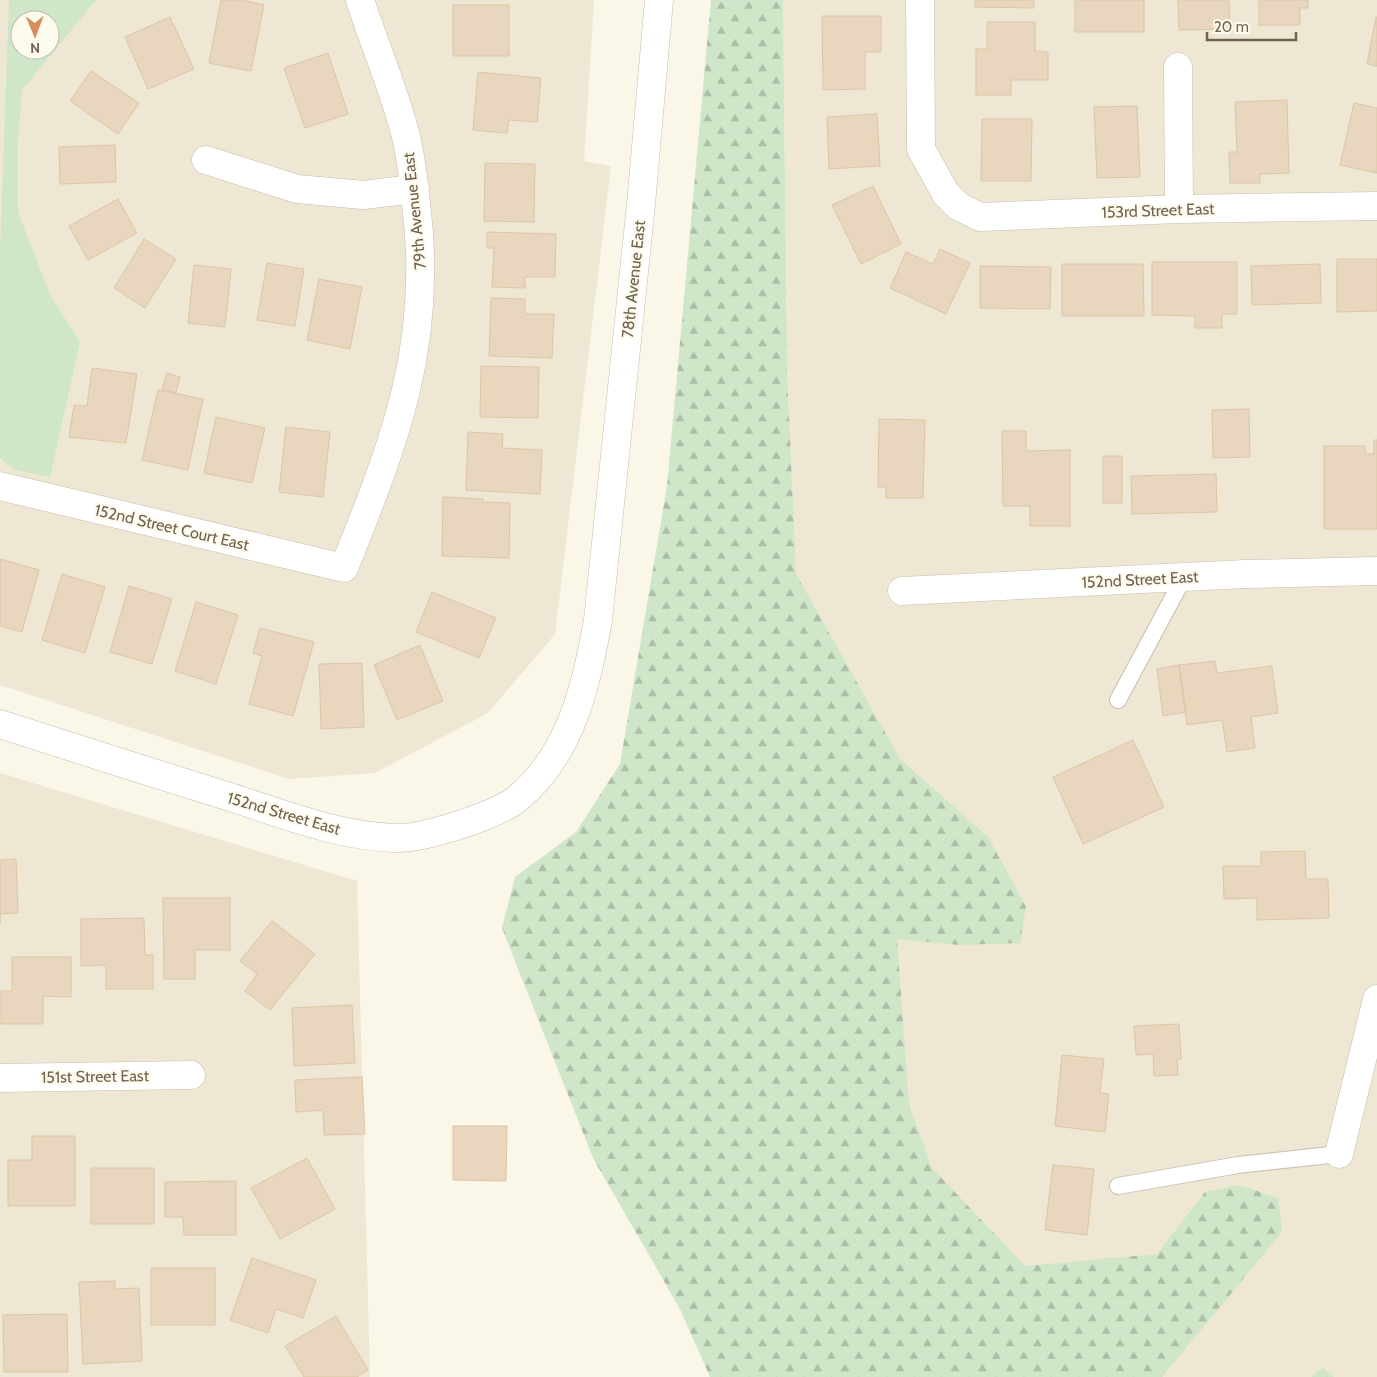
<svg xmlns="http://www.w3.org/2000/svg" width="1377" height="1377" font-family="Cabin,sans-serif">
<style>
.residential{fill:#eee7d4;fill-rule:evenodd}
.grass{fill:#cfe6c8;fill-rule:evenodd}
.forest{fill:url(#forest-firs)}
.building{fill:#e8d6be;stroke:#ddc5a5}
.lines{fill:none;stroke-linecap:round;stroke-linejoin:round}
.service-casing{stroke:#c8bead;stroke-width:18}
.minor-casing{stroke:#c8bead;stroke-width:29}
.tertiary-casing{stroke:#c8bead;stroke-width:29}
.service{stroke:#fff;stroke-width:16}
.minor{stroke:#fff;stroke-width:28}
.tertiary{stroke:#fff;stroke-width:28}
.labels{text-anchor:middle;stroke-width:4.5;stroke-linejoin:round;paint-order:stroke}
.street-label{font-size:16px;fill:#72624f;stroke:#fdfaee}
</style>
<defs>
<pattern id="forest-firs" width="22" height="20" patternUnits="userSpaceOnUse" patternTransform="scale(1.25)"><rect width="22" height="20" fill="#cfe6c8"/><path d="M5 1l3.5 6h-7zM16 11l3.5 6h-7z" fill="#acbea5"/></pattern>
</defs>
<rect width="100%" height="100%" fill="#faf6e8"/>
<!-- residential -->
<path class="residential" d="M0,0H594L584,161L611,166L555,634L488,713L375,773L289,779L0,685ZM20,20H50V50H20Z
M783,0H1377V1377H1159L825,1284L787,369Z
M0,773L357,881L370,1377H0Z"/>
<!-- grass -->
<path class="grass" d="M9,0H96L22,90L18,140V212L50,295L80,342L50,477L15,470L0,458V252ZM20,20H50V50H20Z"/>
<!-- forest -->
<path class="forest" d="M711,0H783L787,369L796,574L900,759L988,837L1026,907L1020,943L960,945L897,939L909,1105L932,1168L1025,1266L1157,1254L1205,1192L1239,1185L1278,1198L1282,1232L1162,1377H710L680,1309L593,1158L502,928L515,877L576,832L620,764L667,486Z
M1323,1368L1334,1377H1311Z"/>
<!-- building -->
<path class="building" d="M221,0H242L264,5L251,71L209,63Z
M975,0H1034V8L975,7Z
M1075,0H1144V32H1075Z
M1178,0H1229L1230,29L1179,30Z
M1259,0H1308V8H1300V25H1259Z
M453,5H509V56H453Z
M822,16H881V52H865V89L823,90Z
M170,17L194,69L148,89L125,37Z
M1376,17H1377V66L1367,64Z
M987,22H1035V51L1048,52V80H1011V95H976V49H987Z
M328,53L348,114L305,128L284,68Z
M91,71L139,103L118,134L70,101Z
M478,72L541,78L537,122L509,120L507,133L473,130Z
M1287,100L1289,173L1260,174V183H1230L1229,152H1237L1235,102Z
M1354,103L1377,108V173L1340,165Z
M1137,106L1140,177L1097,178L1094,107Z
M877,114L880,166L829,169L827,117Z
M982,119H1032L1031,181H981Z
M115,145L116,182L60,184L59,147Z
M485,163L535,164L534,222L484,221Z
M873,186L901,244L861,264L832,205Z
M118,199L137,233L88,260L69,226Z
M487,232L556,234L555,277H525V288L492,287L494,248H487Z
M144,239L176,259L145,308L114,288Z
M940,249L970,263L946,314L890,288L906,252L933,264Z
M1337,259H1377V311L1337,312Z
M1152,262H1237V314H1222V328H1195V316L1152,315Z
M267,263L304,269L295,326L257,320Z
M1062,264H1143L1144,316H1062Z
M1320,264L1321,303L1252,305L1251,266Z
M194,265L231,269L225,327L188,323Z
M980,266L1051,267L1050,309L980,308Z
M319,279L362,287L350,349L307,340Z
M491,298L525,299V314H554L552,358L489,356Z
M481,366L539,367L538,418L480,417Z
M92,368L137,374L126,443L69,437L74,405L87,406Z
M167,373L180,377L176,393L162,389Z
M158,390L203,399L188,470L142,460Z
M1249,409L1250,457L1213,458L1212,410Z
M216,417L265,428L252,483L204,473Z
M879,419L925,420L923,498H886V487H878Z
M286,427L330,432L323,497L279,492Z
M1002,431H1026V451L1070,450V526H1030V506H1003Z
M468,432L503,434L502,448L542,450L540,494L466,490Z
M1374,440H1377V529H1324V446H1365V454H1374Z
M1103,456H1122V503H1103Z
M1216,474L1217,512L1132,514L1131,476Z
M443,497L483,499V502L510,503L509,558L442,556Z
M0,559L39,570L22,632L0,626Z
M62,574L105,587L85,653L42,640Z
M129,586L172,599L152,664L110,652Z
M432,592L496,618L479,658L416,632Z
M196,602L238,615L216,684L175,671Z
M260,628L314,642L293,716L249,704L262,656L253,653Z
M420,645L443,701L397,720L374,665Z
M1215,661L1217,673L1272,666L1278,713L1251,717L1255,748L1227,752L1222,720L1187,725L1179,665Z
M362,663L364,727L321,729L319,664Z
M1179,665L1186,712L1163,716L1157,669Z
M1133,740L1164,807L1083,844L1053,777Z
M1305,851L1306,879H1328L1329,918L1257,920V898L1224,899L1223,866H1261V852Z
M16,859L18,913L0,914V923V860Z
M163,898H230V950H195V979H164Z
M144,918L145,955H153V989H106V965L81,966V919Z
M272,921L315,954L270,1010L245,991L257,974L240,961Z
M12,957H71V997L43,996V1024H1V991H12Z
M352,1005L355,1063L294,1066L292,1008Z
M1179,1024L1181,1059L1177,1060L1178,1075L1154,1076L1153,1054L1136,1055L1134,1026Z
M1062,1055L1104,1059L1100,1093L1109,1094L1105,1132L1055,1126Z
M362,1077L365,1134L324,1135L323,1110L296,1112L295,1080Z
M453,1126H507L506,1181L453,1180Z
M32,1136H75V1206H8V1160H32Z
M307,1158L335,1209L280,1239L251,1188Z
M1053,1165L1094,1169L1087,1235L1045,1230Z
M91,1168H154V1224H91Z
M236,1181V1235H184L183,1217H165V1182Z
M252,1258L316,1280L303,1318L276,1309L268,1333L230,1320Z
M151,1268H215V1325H151Z
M115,1281V1289L139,1288L142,1361L83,1364L79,1282Z
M67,1314L68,1372H4L3,1315Z
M336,1316L368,1370L357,1377H304L285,1346Z"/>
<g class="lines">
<!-- service casing -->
<g class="service-casing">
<path id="service" d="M1118,700L1184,577
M1118,1186L1238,1165L1339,1154"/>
</g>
<!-- minor casing -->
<g class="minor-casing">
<path id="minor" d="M920,0L921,149L946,194L958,206L980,217L1179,209L1377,206
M1178,67L1179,209
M206,160L297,189L363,195L415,189
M0,486L344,568C395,441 434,344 416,203C413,179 411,152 404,129C392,85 374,43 360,0
M902,591L1245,574L1377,571
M0,1078L191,1075
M1339,1154L1377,999"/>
</g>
<!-- tertiary casing -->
<g class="tertiary-casing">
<path id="tertiary" d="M0,724C77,749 153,773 230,797C283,814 338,836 394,838C414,839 434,832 453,827C470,822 506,809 518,798C572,753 586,685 598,620L641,204L659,0"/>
</g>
<!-- service -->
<use href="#service" class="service"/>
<!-- minor -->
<use href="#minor" class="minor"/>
<!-- tertiary -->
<use href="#tertiary" class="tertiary"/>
</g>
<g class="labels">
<!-- street labels -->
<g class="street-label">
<text transform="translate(1158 210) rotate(-2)" y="6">153rd Street East</text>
<text transform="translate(414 211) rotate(-96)" y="6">79th Avenue East</text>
<text transform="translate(633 279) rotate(-84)" y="6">78th Avenue East</text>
<text transform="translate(172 527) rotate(13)" y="6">152nd Street Court East</text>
<text transform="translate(1140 579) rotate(-3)" y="6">152nd Street East</text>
<text transform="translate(284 813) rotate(16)" y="6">152nd Street East</text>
<text transform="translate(95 1076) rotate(-1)" y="6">151st Street East</text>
</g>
</g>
<!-- north arrow -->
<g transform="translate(35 35) rotate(179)"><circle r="24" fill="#fdfaee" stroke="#c5bdae"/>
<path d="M0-4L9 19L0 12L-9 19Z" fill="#d78d5b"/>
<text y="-8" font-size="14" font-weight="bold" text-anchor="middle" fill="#72624f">N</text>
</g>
<!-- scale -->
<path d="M1207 32v8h89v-8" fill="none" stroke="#72624f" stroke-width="2.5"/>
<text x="1214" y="32" font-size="15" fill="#72624f" stroke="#fdfaee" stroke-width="4" paint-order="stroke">20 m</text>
</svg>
